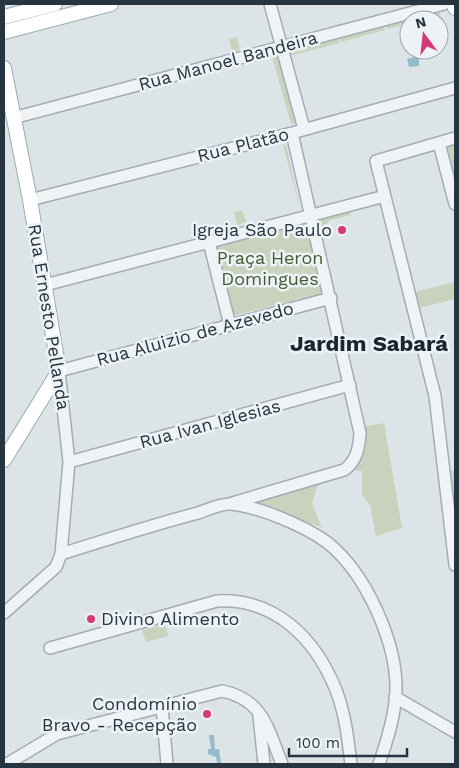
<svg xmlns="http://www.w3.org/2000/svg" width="459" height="768" font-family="'Work Sans',sans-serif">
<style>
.green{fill:#c8d2bd}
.water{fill:#95bcca}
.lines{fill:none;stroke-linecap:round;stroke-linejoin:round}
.minor-casing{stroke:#a2acb2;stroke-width:14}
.major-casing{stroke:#9babb4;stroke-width:16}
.minor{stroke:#f0f3f6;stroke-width:11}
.major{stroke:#fff;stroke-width:14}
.poi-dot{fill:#d43a77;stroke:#ecf2f5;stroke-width:2}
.labels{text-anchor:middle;stroke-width:5;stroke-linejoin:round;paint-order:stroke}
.street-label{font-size:18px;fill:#26353f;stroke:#ecf2f5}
.poi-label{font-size:18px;fill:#26353f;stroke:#ecf2f5;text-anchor:end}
.park-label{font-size:18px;fill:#445b32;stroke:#ecf2f5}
.district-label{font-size:22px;font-weight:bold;fill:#18262f;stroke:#ecf2f5}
</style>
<rect width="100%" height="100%" fill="#dde4e8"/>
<!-- green -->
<path class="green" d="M440,11V15L422,20H409V23L387,29L386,25Z
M383,26L385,30L341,42L340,37Z
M237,37L240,50L232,52L229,39Z
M338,37L339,43L290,56L289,51Z
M277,54L297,123L291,124L272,56Z
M454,83L306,124L305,122Z
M455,141V170L452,171L444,144Z
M283,145H286L301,212Z
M242,210L246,222L237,225L234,212Z
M350,210L351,215L327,221L329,229L317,233L314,219Z
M309,221L327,292L232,316L214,245Z
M455,282V299L419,308L415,292Z
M384,423L402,528L376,536L370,505L362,495V471L352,470L362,427Z
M451,471H455V515Z
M319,480L312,504L322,527L240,503Z
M165,624L168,636L146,642L142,630Z"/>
<!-- water -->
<path class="water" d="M419,56V66L409,67L407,59Z
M209,735H214L215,749H219L221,764H209L217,763L216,757L208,754V749H211Z"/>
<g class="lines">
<!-- minor casing -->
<g class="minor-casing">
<path id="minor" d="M270,4L304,129
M13,118L444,4
M455,138L376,161L435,396L455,565
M439,143L455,204
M30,200L292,133L455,88
M209,242L230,325
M45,285L385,196
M69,462L350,385
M229,504L344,470C357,461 359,447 360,433L292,133
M61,554C106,540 152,525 198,513C207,510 221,503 231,504C260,507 305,526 328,543C366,574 397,642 396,691C395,716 387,741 379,764
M4,613L56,567L61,554L69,462L59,371L331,298
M50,648L217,601C275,598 315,638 336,690C345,713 348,739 351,764
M395,697L455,732
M162,707L167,764
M259,716L264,764
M7,764L57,734L222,691C263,699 268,729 282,764"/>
</g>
<!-- major casing -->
<g class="major-casing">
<path id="major" d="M454,4L455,8
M4,17L55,4
M4,32L111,4
M4,68L30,200L59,371L4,460"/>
</g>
<!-- minor -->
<use href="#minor" class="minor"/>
<!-- major -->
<use href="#major" class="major"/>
</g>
<!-- markers -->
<g class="poi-dot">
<circle cx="342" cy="230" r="5"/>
<circle cx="91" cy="619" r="5"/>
<circle cx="207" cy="714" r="5"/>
</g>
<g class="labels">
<!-- street labels -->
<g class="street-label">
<text transform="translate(228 61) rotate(-15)" y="6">Rua Manoel Bandeira</text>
<text transform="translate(243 145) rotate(-14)" y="6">Rua Platão</text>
<text transform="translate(49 317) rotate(81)" y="6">Rua Ernesto Pellanda</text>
<text transform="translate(195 334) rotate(-15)" y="6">Rua Aluizio de Azevedo</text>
<text transform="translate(210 424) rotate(-15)" y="6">Rua Ivan Iglesias</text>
</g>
<!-- poi labels -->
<g class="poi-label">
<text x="332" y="236">Igreja São Paulo</text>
<text x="101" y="625" text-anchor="start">Divino Alimento</text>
<text x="197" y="710">Condomínio<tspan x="197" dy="21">Bravo - Recepção</tspan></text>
</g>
<!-- park labels -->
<g class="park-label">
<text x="270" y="264">Praça Heron<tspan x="270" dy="21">Domingues</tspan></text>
</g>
<!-- district labels -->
<g class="district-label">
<text x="369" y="351">Jardim Sabará</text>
</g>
</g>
<!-- border -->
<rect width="459" height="768" fill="none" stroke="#26353f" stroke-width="10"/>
<!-- north arrow -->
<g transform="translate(424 35) rotate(345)"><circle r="24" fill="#ecf2f5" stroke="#9da6ac"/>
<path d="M0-4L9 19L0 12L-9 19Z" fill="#d43a77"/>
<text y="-8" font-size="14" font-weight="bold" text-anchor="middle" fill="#26353f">N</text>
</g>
<!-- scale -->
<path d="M289 748v8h118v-8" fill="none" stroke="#26353f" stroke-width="2.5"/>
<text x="296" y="748" font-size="15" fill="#26353f" stroke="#ecf2f5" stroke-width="4" paint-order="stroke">100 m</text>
</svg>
